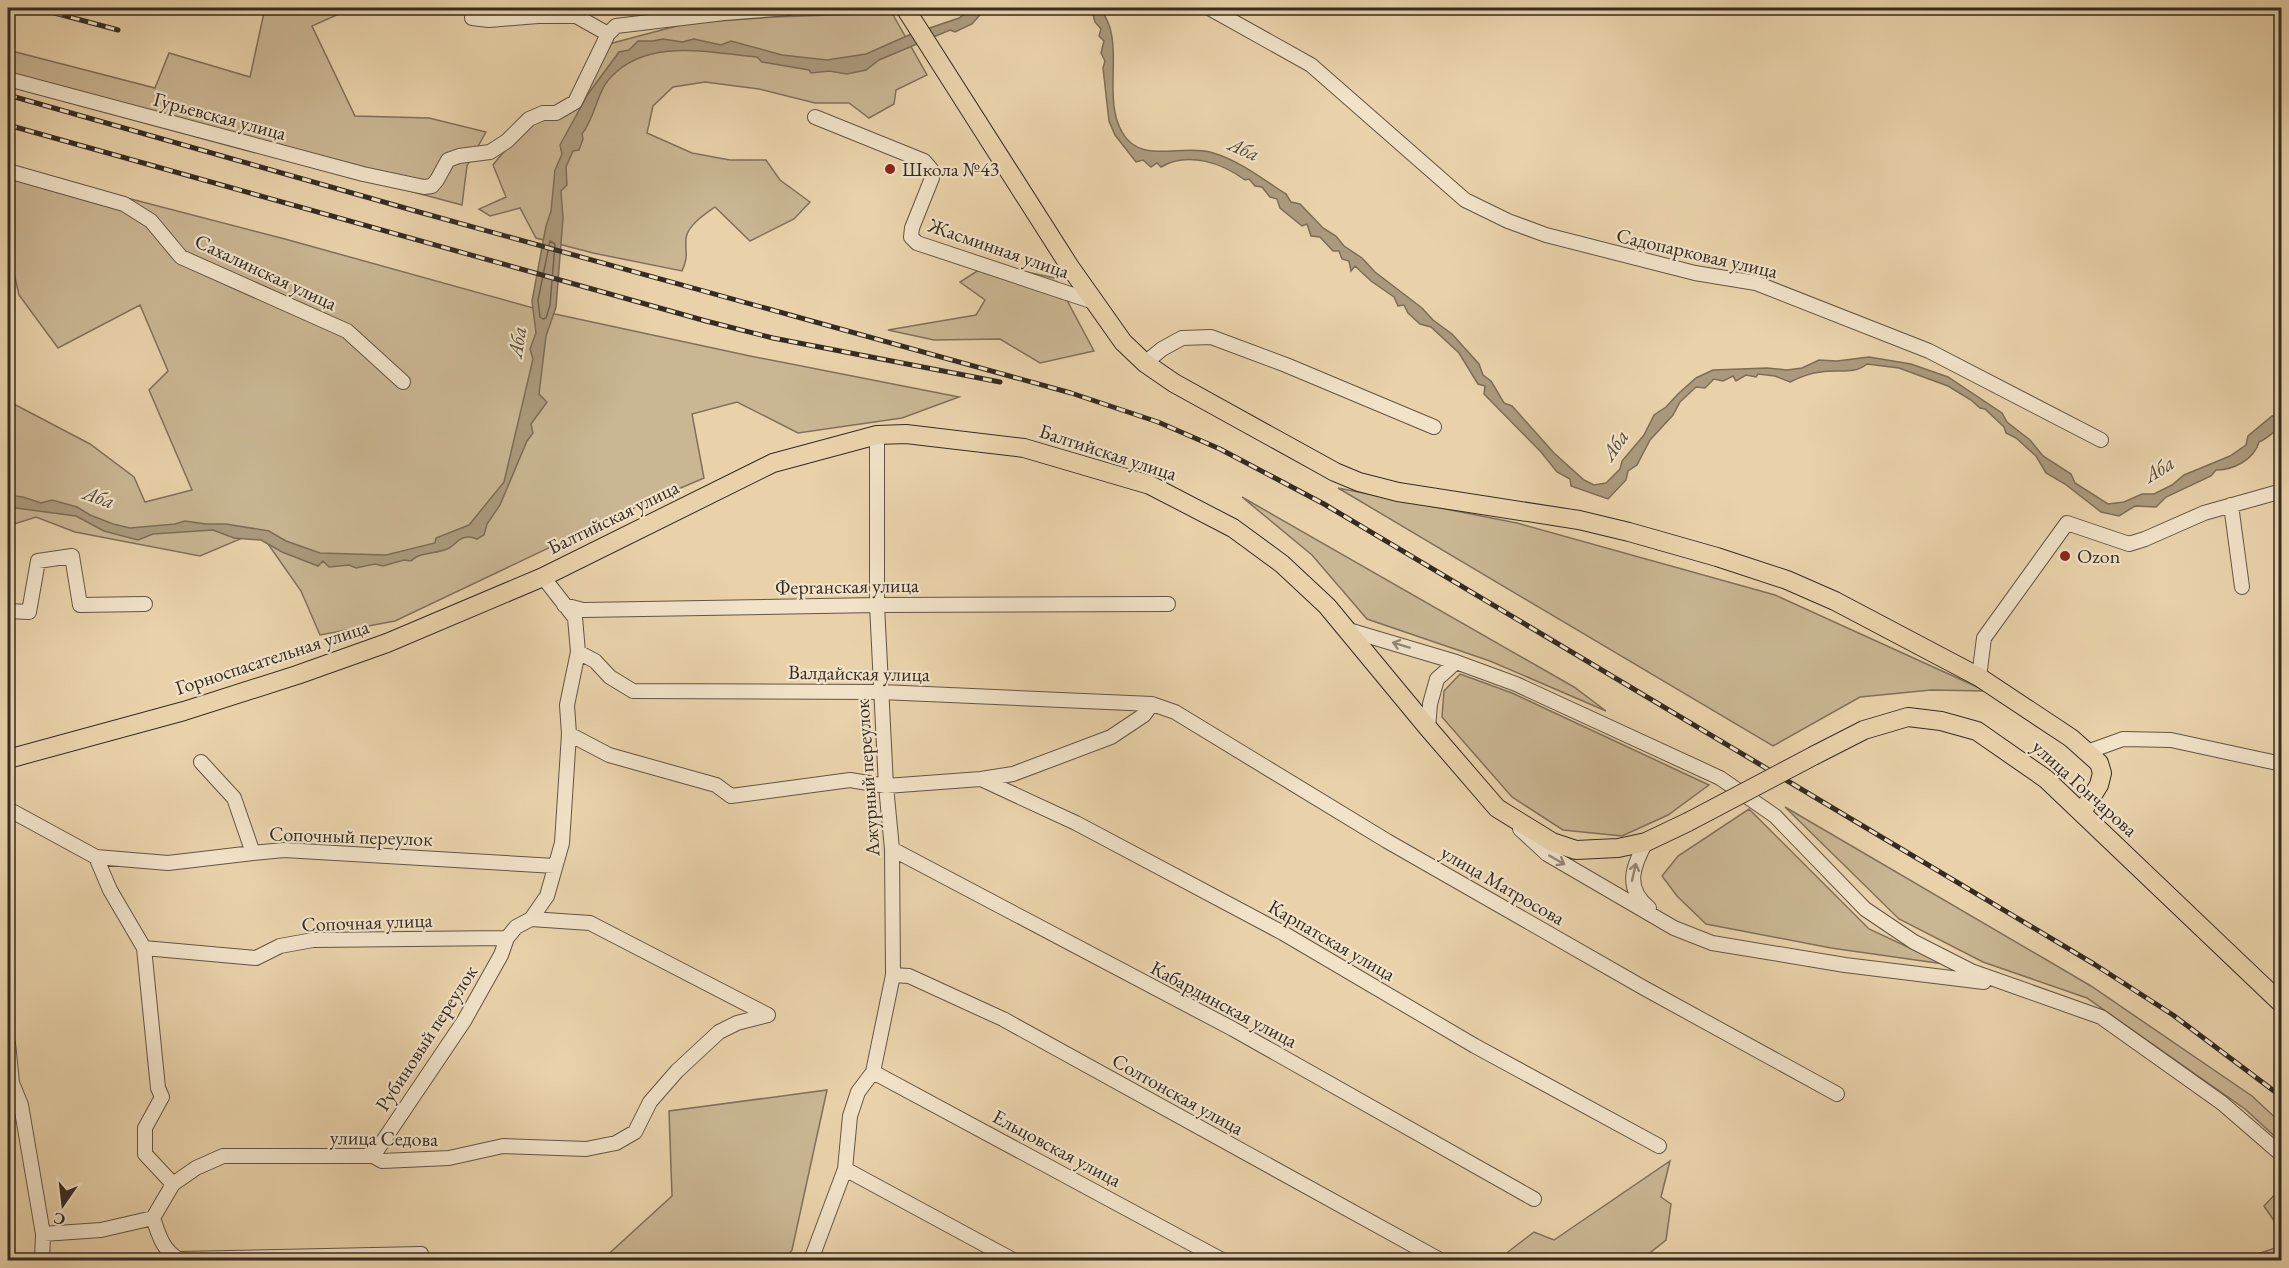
<svg xmlns="http://www.w3.org/2000/svg" width="2289" height="1268" font-family="'EB Garamond',serif">
<style>
.green{fill:#cab693;stroke:#80705b;stroke-width:1.5}
.water{fill:#ac997c;stroke:#7c6d58;stroke-width:1.5}
.lines{fill:none;stroke-linecap:round;stroke-linejoin:round}
.shore{stroke:#706250;stroke-width:1.5}
.minor-casing{stroke:#625545;stroke-width:16}
.major-casing{stroke:#352b23;stroke-width:20}
.minor{stroke:#f1e2c8;stroke-width:14}
.major{stroke:#e9d2aa;stroke-width:18}
.rail-casing{stroke:#352b23;stroke-width:5}
.rail{stroke:#f1e2c8;stroke-width:3;stroke-dasharray:9;stroke-linecap:butt}
.major-bridge-casing{stroke:#352b23;stroke-width:20;stroke-linecap:butt}
.major-bridge{stroke:#e9d2aa;stroke-width:18}
.oneway{stroke:#938676}
.poi-dot{fill:#8f2418;stroke:#f1e2c8;stroke-width:2}
.labels{text-anchor:middle;stroke-width:4.5;stroke-linejoin:round;paint-order:stroke}
.street-label{font-size:20px;fill:#352b23;stroke:#f1e2c8}
.poi-label{font-size:20px;fill:#352b23;stroke:#f1e2c8;text-anchor:start}
.water-label{font-size:21px;font-style:italic;fill:#594c3e;stroke:#f1e2c8}
</style>
<rect width="100%" height="100%" fill="#e9d2aa"/>
<filter id="stains"><feTurbulence type="fractalNoise" baseFrequency=".00333" numOctaves="4"/><feColorMatrix values="0 0 0 0 .2 0 0 0 0 .09 0 0 0 0 .02 0 0 0 .5 -.17"/></filter>
<radialGradient id="worn" r=".72"><stop offset=".6" stop-color="#630" stop-opacity="0"/><stop offset="1" stop-color="#630" stop-opacity=".3"/></radialGradient>
<!-- green -->
<path class="green" d="M265,8H352L312,26L355,116L429,118L486,132L467,166L462,205L8,84V50L155,88L169,53L250,77Z
M892,13L927,75L896,90L894,104L869,118L849,103H815L759,89L705,82L673,87L653,106L647,133L692,153L730,160H766L780,180L810,202L794,219L750,241L715,207C705,214 688,225 686,238C685,254 689,255 682,271L593,253L536,238L520,208L490,216L479,209L506,197L493,165L534,115L565,113L609,44L688,23L773,17Z
M8,167L285,239L555,314L750,356L959,397L902,418L798,433L737,402L692,414L704,478L620,514L395,621L320,635L301,591L259,531L200,556L75,532L36,517L8,526V443L13,438L12,403L90,444L134,477L145,502L192,490L149,390L168,371L140,305L58,348L19,295L8,247Z
M988,264L1055,278L1094,351L1040,363L1000,339L934,340L888,330L976,315L985,300L960,282Z
M1338,488L1517,523L1775,595L1986,691L1931,690L1860,697L1773,746Z
M1242,497L1574,687L1606,711L1490,661L1367,619L1312,555Z
M1460,674L1512,693L1709,785L1668,815L1622,836L1563,830L1512,797L1442,717L1444,691Z
M1785,807L2091,986L2252,1096L2281,1123V1142L2245,1109L2087,998L1983,962L1899,919Z
M1749,809L1869,929L1944,964L1831,948L1706,924L1677,896L1662,876L1678,856Z
M827,1090L792,1250L785,1260H602L672,1196L669,1111Z
M1670,1161L1661,1197L1671,1204L1666,1240L1641,1260H1500V1258L1534,1232L1554,1240Z
M2281,1188V1231L2264,1206Z
M2281,1246V1260H2240Z"/>
<!-- water -->
<path class="water" d="M973,8H986L972,24L955,32L950,30L879,60L866,70L847,74L829,71L811,73L809,70L762,62L757,57C709,53 649,37 611,77C597,91 595,118 582,134L583,139L579,150L573,151L566,167L567,185L561,191L563,218L556,307L546,336L539,394L547,402L531,424L533,433L527,441L500,505L487,524L484,535L477,539C472,537 468,536 463,538C457,540 453,547 447,549C436,554 419,552 411,561L404,560L383,566L375,564L356,568L349,565L329,567L323,561L318,566L282,552L261,540L234,538L213,530L153,534L138,540L104,531L76,516L8,507V495L23,497L41,503L52,500L77,507L90,515L113,524L130,528L175,524L185,521L206,524H226L269,531L286,541L320,553L386,555L435,543L436,538L469,525L504,482L533,359L530,349L536,333L532,301L546,226L551,211L555,170L562,154L560,145L588,94L619,52L629,50L638,41H653L663,39L682,42L694,39L721,45L731,41L782,55L827,60L866,54L909,35L959,18Z
M1091,8H1100C1104,14 1108,21 1110,28C1119,60 1105,103 1122,132C1140,165 1180,144 1210,152C1239,160 1261,178 1286,194L1291,202L1300,204L1323,228L1336,236L1344,246L1362,258L1375,272L1422,308L1433,320L1452,334L1479,364L1483,375L1491,381L1504,403L1512,406L1554,453L1584,480L1594,485L1606,483L1620,469L1622,461L1644,435L1654,415L1666,407L1678,394L1696,378L1713,370L1767,368L1787,370L1802,368L1819,360L1837,361L1869,357L1911,364L1948,377L2002,413L2007,422L2030,440L2043,456L2071,474L2075,483L2108,504L2124,502L2142,494H2154L2172,485L2184,475L2230,456L2246,445L2248,436L2272,416L2281,415V427C2273,432 2267,439 2259,442C2254,460 2233,470 2216,470L2211,476L2166,497L2156,507L2135,506L2119,516L2101,512L2065,484L2046,473L2036,456L2016,438L2006,433L2004,427L1985,409L1980,408L1971,400L1948,386L1899,368L1867,364C1854,375 1838,369 1821,372C1810,373 1800,377 1790,382L1775,376L1758,374L1756,377L1746,375L1736,381L1733,376L1723,381L1714,379L1705,388L1696,387L1680,402L1673,415L1650,440L1637,465L1628,471L1626,480L1608,499L1571,486L1570,479L1557,472L1541,452L1484,394L1485,386L1478,384L1459,353L1431,327L1420,324L1408,313L1404,305L1398,306L1394,297L1371,281L1355,266L1351,271L1349,261L1342,259L1339,251H1333L1320,237L1311,236L1307,224L1302,226L1280,208L1277,199L1270,197L1262,187L1255,186L1249,179L1245,180C1222,163 1188,151 1161,167L1157,163L1151,167L1143,160L1136,162L1115,135L1109,121L1103,68L1105,61L1101,53L1104,41L1099,36L1101,29L1095,22Z"/>
<g class="lines">
<!-- shore -->
<path class="shore" d="M550,241L555,244L550,305L546,318L543,319L540,317L538,300Z"/>
<!-- minor casing -->
<g class="minor-casing">
<path id="minor" d="M1209,8L1311,65L1465,200L1508,221L1546,235L1695,273L1756,283L1929,351L2101,440
M472,18L489,20L538,16H576L608,34L616,26L724,13L789,8
M8,79L363,174L424,187L432,186L437,180L448,160L459,156L490,152L507,141L529,119L543,113H556L575,102L608,34
M815,117L924,161L931,169L932,178L912,228L911,237L917,243L1094,302
M8,171L124,204L151,221L181,257L347,331L403,382
M1145,363L1162,349L1182,338L1211,337L1286,365L1434,427
M2231,505L2242,587
M564,605L583,610L877,605L1168,604
M8,611L29,612L38,561L72,556L80,605L145,604
M1345,629L1456,662L1516,684L1720,778L1775,816L1865,909L1914,942L1971,971L2101,1017L2222,1103L2282,1155
M578,652L595,661L610,677L633,691L881,692L1152,704L1175,712L1387,841L1644,988L1837,1094
M1979,677L1984,638L2067,523L2129,544L2145,539L2204,513L2282,491
M1428,728L1430,704L1437,679L1456,662
M569,734L609,755L716,785L731,796L850,780L886,786L981,779L1013,774L1111,737L1144,715L1152,704
M2087,752L2123,739L2171,740L2282,764
M201,762L234,798L253,853L284,850L555,866
M981,779L1076,823L1283,933L1475,1046L1659,1146
M8,809L96,857L110,890L144,948L256,958L280,946L313,940L507,938L516,927L531,919L590,923L768,1015
M1520,829L1547,854L1674,928L1712,943L1845,965L1984,982
M1646,842C1633,866 1624,888 1649,908
M892,849L1233,1029L1534,1199
M96,857L168,863L253,853
M531,919L547,896L562,843L569,734L567,705L578,652L575,618L543,577
M144,948L158,1088L162,1097L145,1128V1154L173,1184
M893,975L909,976L1003,1019L1440,1260
M8,1043L12,1083L21,1105L43,1234L42,1260
M873,1072L1222,1260
M373,1156L464,1021L501,955L507,938
M845,1169L1013,1260
M153,1218C159,1235 162,1249 178,1259L421,1254L423,1260
M43,1234L101,1230L153,1218L173,1184L196,1168L223,1156H373L382,1161L449,1158L503,1146L586,1149L616,1143L635,1132L650,1102L677,1071L719,1032L737,1023L768,1015
M811,1260L845,1169L850,1116L858,1092L873,1072L893,975L892,849L886,786L877,605V435"/>
</g>
<!-- major casing -->
<g class="major-casing">
<path id="major" d="M905,8L1070,267L1123,342L1145,363L1174,383L1335,472L1359,482L1398,492L1579,520L1629,532L1717,557L1787,580L1835,601L1979,677L2071,738L2099,763L2102,773L2099,785L2082,812
M1815,755L1864,730L1908,717L1941,721L1977,731L2046,779L2282,1004
M8,759L184,711L297,675L387,643L543,577L773,463L877,435L906,434L1024,448L1150,485L1233,528L1282,564L1327,606L1428,728L1497,808L1552,842L1576,850L1618,848L1646,842L1688,822"/>
</g>
<!-- minor -->
<use href="#minor" class="minor"/>
<!-- major -->
<use href="#major" class="major"/>
<!-- rail casing -->
<g class="rail-casing">
<path id="rail" d="M36,8L118,30
M8,95L419,212L1071,393L1158,422L1220,449L1324,504L2094,964L2173,1015L2282,1097
M8,125L706,321L773,338L1000,382"/>
</g>
<!-- rail -->
<use href="#rail" class="rail"/>
<!-- major-bridge casing -->
<g class="major-bridge-casing">
<path id="major-bridge" d="M1688,822L1815,755"/>
</g>
<!-- major-bridge -->
<use href="#major-bridge" class="major-bridge"/>
</g>
<!-- one-way arrows -->
<defs><path id="oneway-shaft" d="M-6 0H5M1.5-3L5.5 0L1.5 3" fill="none" stroke-width="1.6" stroke-linecap="round" stroke-linejoin="round" transform="scale(1.5)"/></defs>
<g class="oneway">
<use href="#oneway-shaft" transform="translate(1401 645) rotate(-163)"/>
<use href="#oneway-shaft" transform="translate(1557 860) rotate(30)"/>
<use href="#oneway-shaft" transform="translate(1634 872) rotate(-77)"/>
</g>
<!-- markers -->
<g class="poi-dot">
<circle cx="890" cy="169" r="6"/>
<circle cx="2065" cy="556" r="6"/>
</g>
<g class="labels">
<!-- street labels -->
<g class="street-label">
<text transform="translate(220 116) rotate(15)" y="7">Гурьевская улица</text>
<text transform="translate(999 248) rotate(19)" y="7">Жасминная улица</text>
<text transform="translate(1697 253) rotate(13)" y="7">Садопарковая улица</text>
<text transform="translate(266 272) rotate(25)" y="7">Сахалинская улица</text>
<text transform="translate(1108 452) rotate(18)" y="7">Балтийская улица</text>
<text transform="translate(613 517) rotate(-26)" y="7">Балтийская улица</text>
<text transform="translate(847 586) rotate(-1)" y="7">Ферганская улица</text>
<text transform="translate(272 657) rotate(-18)" y="7">Горноспасательная улица</text>
<text transform="translate(859 673) rotate(1)" y="7">Валдайская улица</text>
<text transform="translate(867 778) rotate(-94)" y="7">Ажурный переулок</text>
<text transform="translate(2085 788) rotate(42)" y="7">улица Гончарова</text>
<text transform="translate(351 836) rotate(2)" y="7">Сопочный переулок</text>
<text transform="translate(1503 885) rotate(30)" y="7">улица Матросова</text>
<text transform="translate(367 922) rotate(-2)" y="7">Сопочная улица</text>
<text transform="translate(1332 940) rotate(30)" y="7">Карпатская улица</text>
<text transform="translate(1224 1004) rotate(28)" y="7">Кабардинская улица</text>
<text transform="translate(426 1038) rotate(-57)" y="7">Рубиновый переулок</text>
<text transform="translate(1178 1094) rotate(29)" y="7">Солтонская улица</text>
<text transform="translate(384 1138) rotate(1)" y="7">улица Седова</text>
<text transform="translate(1057 1148) rotate(28)" y="7">Ельцовская улица</text>
</g>
<!-- poi labels -->
<g class="poi-label">
<text x="902" y="176">Школа №43</text>
<text x="2077" y="563">Ozon</text>
</g>
<!-- water labels -->
<g class="water-label">
<text transform="translate(1244 149) rotate(24)" y="7">Аба</text>
<text transform="translate(517 342) rotate(-81)" y="7">Аба</text>
<text transform="translate(1615 445) rotate(-55)" y="7">Аба</text>
<text transform="translate(2159 469) rotate(-32)" y="7">Аба</text>
<text transform="translate(99 497) rotate(19)" y="7">Аба</text>
</g>
</g>
<!-- margin -->
<rect width="2289" height="1268" fill="none" stroke="#e9d2aa" stroke-width="30"/>
<rect x="9" y="9" width="2271" height="1250" fill="none" stroke="#352b23" stroke-width="3"/>
<rect x="15" y="15" width="2259" height="1238" fill="none" stroke="#352b23" stroke-width="1.5"/>
<!-- north arrow -->
<g transform="translate(63 1205) rotate(194)" stroke="#f1e2c8" stroke-width="4.5" paint-order="stroke">
<path d="M0-4.5L10 22L0 15L-10 22Z" fill="#352b23"/>
<text y="-9" font-size="16" font-weight="bold" text-anchor="middle" fill="#352b23">С</text>
</g>
<rect width="100%" height="100%" filter="url(#stains)"/>
<rect width="100%" height="100%" fill="url(#worn)"/>
</svg>
